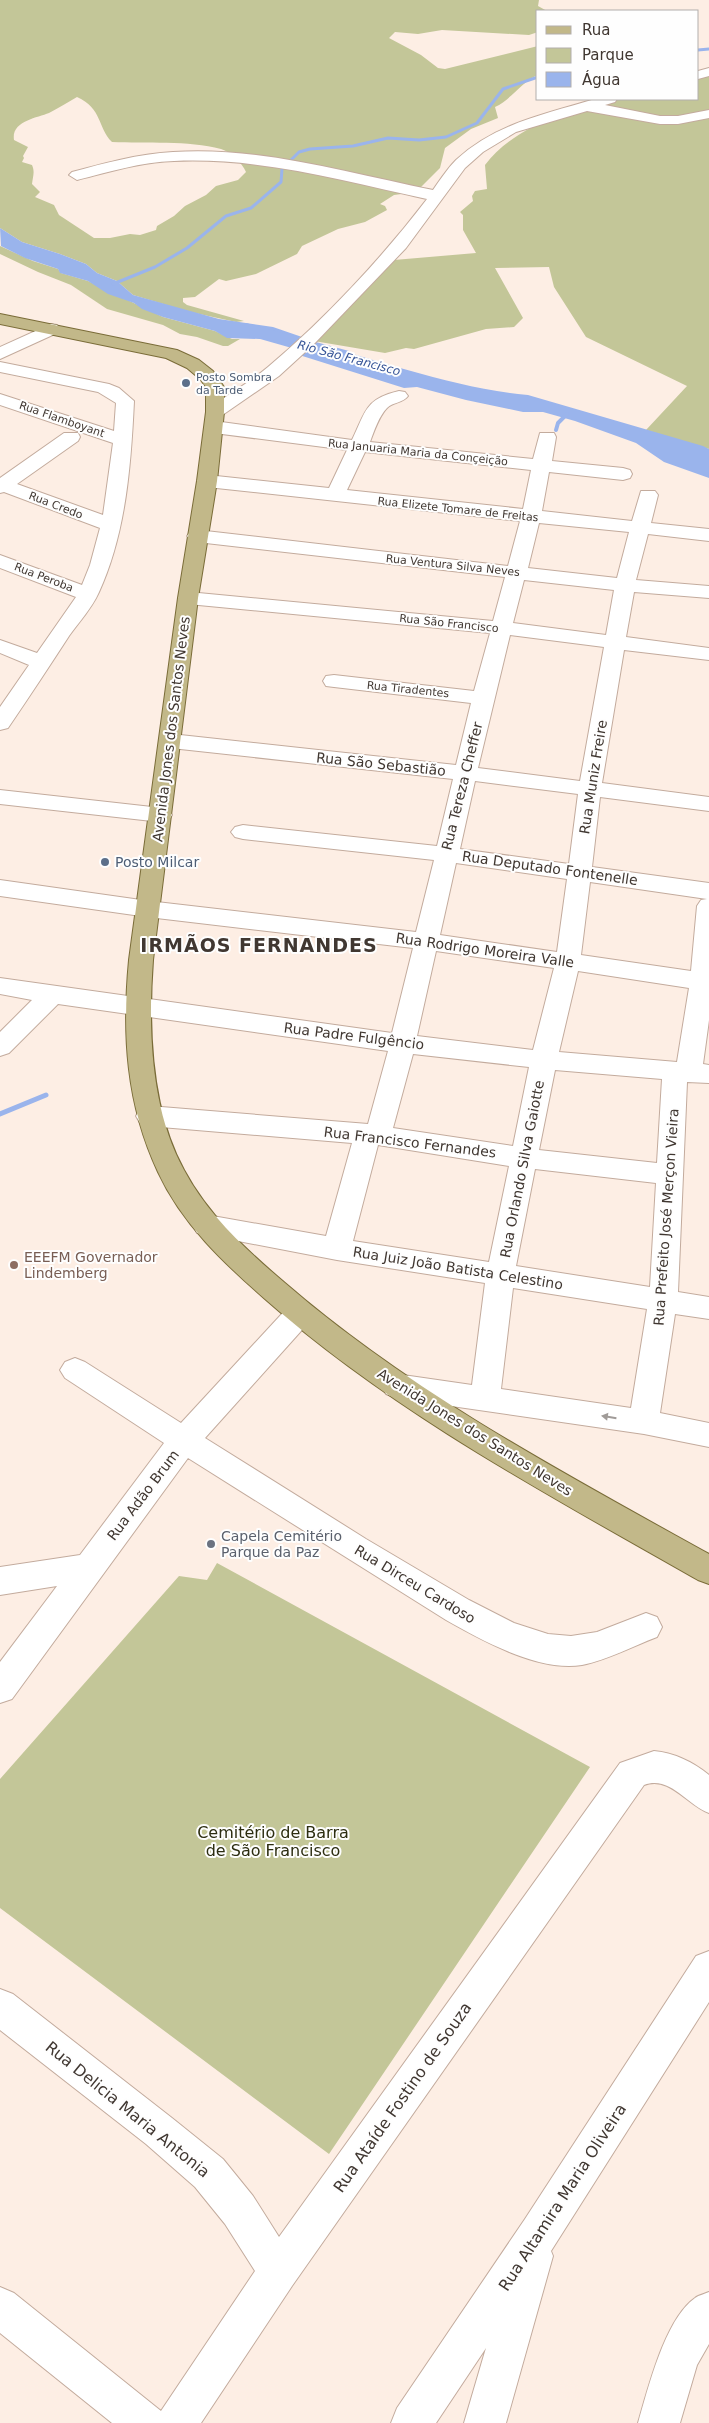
<svg xmlns="http://www.w3.org/2000/svg" width="709" height="2423" font-family="'DejaVu Sans',sans-serif">
<style>
.green{fill:#c3c698;fill-rule:evenodd}
.water{fill:#9ab4ec}
.lines{fill:none;stroke-linecap:round;stroke-linejoin:round}
.stream-far2{stroke:#9ab4ec;stroke-width:3}
.stream-far1{stroke:#9ab4ec;stroke-width:4}
.stream{stroke:#9ab4ec;stroke-width:5}
.river{fill:#9ab4ec;fill-rule:evenodd}
.minor-casing{stroke:#c3ab9d;stroke-width:2}
.major-casing{stroke:#7a6c38;stroke-width:2}
.minor{fill:#fff;fill-rule:evenodd}
.major{fill:#c2b889;fill-rule:evenodd}
.oneway{fill:#a09b98}
.service-dot{fill:#5c6f8a;stroke:#fefefe;stroke-width:2}
.education-dot{fill:#8d6e63;stroke:#fefefe;stroke-width:2}
.worship-dot{fill:#6b7280;stroke:#fefefe;stroke-width:2}
.labels{text-anchor:middle;stroke-width:4;stroke-linejoin:round;paint-order:stroke}
.far-service-label{font-size:11px;fill:#4e5e75;stroke:#fefefe;text-anchor:start}
.far-street-label{font-size:11px;fill:#403731;stroke:#fefefe}
.far-water-label{font-size:12px;font-style:italic;fill:#365497;stroke:#fefefe}
.street-label{font-size:14px;fill:#403731;stroke:#fefefe}
.service-label{font-size:14px;fill:#4e5e75;stroke:#fefefe;text-anchor:start}
.education-label{font-size:14px;fill:#785e54;stroke:#fefefe;text-anchor:start}
.worship-label{font-size:14px;fill:#5b616d;stroke:#fefefe;text-anchor:start}
.near-park-label{font-size:16px;fill:#2c2d10;stroke:#fefefe}
.near-street-label{font-size:16px;fill:#403731;stroke:#fefefe}
.district-label{font-size:19px;font-weight:bold;letter-spacing:1px;fill:#403731;stroke:#fefefe}
</style>
<rect width="100%" height="100%" fill="#fdeee4"/>
<!-- green -->
<path class="green" d="M0,0H539L538,6L547,11H538V32L529,35L442,30L418,34L395,32L389,38L421,55L438,68L445,69L538,46V75C521,82 512,99 495,107L498,118L471,129L445,148L440,168L416,192L394,195L380,204L385,206L387,210L365,222L338,229L302,246L297,254L256,274L226,281L219,279L195,297L183,298V302L187,305L244,321L236,322L190,312L133,295L117,281L97,273L86,264L60,254L22,242L0,228ZM77,97C103,109 97,127 112,142C146,144 188,140 221,149C231,152 242,163 246,172L238,180L216,186L206,195L185,206L174,216L157,226L156,230L140,235L130,234L110,238H94L59,215L54,205L35,197L40,192L32,184C33,176 35,172 32,165L22,162L24,158L23,156L28,147L14,140C11,121 37,118 49,113C59,108 68,102 77,97Z
M709,73V449L646,430L687,386L586,337L554,287L549,267L495,268L523,318L514,327L486,329L414,349L406,348L385,353L308,340L394,260L476,253L463,230V215L460,212L473,201L472,196L475,191L487,189L485,165C511,130 570,106 614,99C639,95 672,99 698,99V76Z
M0,246L33,261L58,269L61,273L88,281L163,317L215,331L232,339H240L228,346H223L197,337L180,334L163,325L107,309L71,285L38,272L0,254Z
M217,1563L590,1767L329,2154L0,1908V1779L179,1576L207,1580Z"/>
<!-- water -->
<path class="water" d="M0,228L22,242L60,254L86,264L97,273L117,281L133,295L219,319L273,327L302,337L292,340L227,338L215,331L163,317L142,309L134,303L108,294L88,281L60,273L58,269L25,258L1,246Z
M306,341C380,360 452,388 528,395L703,446L709,449V478L664,462L636,443L575,421L543,412H523L466,400L417,387L404,388L296,354Z"/>
<g class="lines">
<!-- stream-far2 -->
<path class="stream-far2" d="M698,50L709,49
M288,163L299,152L310,149L353,146L388,138L419,140L446,137L477,123L503,89L538,77
M113,284L155,267L187,248L226,216L251,208L281,182L282,169"/>
<!-- stream-far1 -->
<path class="stream-far1" d="M556,430L558,423L567,414"/>
<!-- stream -->
<path class="stream" d="M0,1114L46,1095"/>
<!-- river -->
<path class="river" d="M246,323L349,351L352,356L349,361L341,362L239,333L235,329L239,325Z"/>
<!-- minor casing -->
<g class="minor-casing">
<path id="minor" d="M709,68V76L698,79V71Z
M595,99H617L615,102L605,105L660,116H678L709,110V118L678,124H660L587,111L516,132L483,152L465,168L406,248L314,344L279,376L221,416H209L206,412L209,408C228,395 250,382 268,367C325,319 382,258 427,199C344,181 260,157 174,161C141,162 109,172 77,180L69,175L72,172C105,163 138,154 173,152C259,146 349,173 433,190C440,180 447,169 456,160C496,123 546,114 595,99Z
M51,324L57,325L60,329L57,333L0,359V347Z
M0,362L109,384L119,388L134,401C131,465 126,533 99,592C92,608 79,622 69,636C49,667 29,697 8,728L0,730V707L29,665L0,653V640L37,653L76,597L0,568V555L82,585L90,565L100,528L4,492L0,493V478L64,433H78L80,437L78,441L17,484L103,515L113,443L0,405V394L114,431L116,403L98,392L0,372Z
M399,391L405,392L408,396C403,403 393,402 387,408C379,416 374,431 370,442L533,459L540,433H554L556,437L552,461L623,468L630,470L632,474L630,478L623,480L549,472L542,511L632,521L641,491H655L658,495L651,523L709,529V541L648,534L636,580L709,586V598L634,592L626,637L709,648V660L624,650L602,783L709,797V811L600,797L592,867L709,883V1020L703,1064L709,1065V1083L687,1082L678,1292L709,1297V1319L675,1314L660,1413L709,1423V1447L644,1434L396,1398L386,1394L381,1386L386,1378L396,1374L472,1385L485,1283L337,1260L197,1233L193,1226L197,1219L207,1215L326,1236L352,1143L149,1126L140,1123L136,1116L140,1109L149,1106L368,1124L388,1051L58,1004L9,1053L0,1056V1032L32,1000L0,994V978L392,1033L413,948L148,917L0,896V880L148,901L416,932L434,860L243,839L235,837L231,832L235,827L243,825L437,846L453,779L171,748L163,746L160,741L163,736L171,734L456,765L471,703L334,687L326,686L323,681L326,676L334,675L474,691L490,633L188,604L181,602L178,598L181,594L188,592L493,621L505,577L197,542L190,540L187,536L190,532L197,530L508,566L520,521L207,487L200,485L197,481L200,477L207,475L329,488L347,450L214,433L207,431L205,427L207,423L214,421L352,440C366,411 365,399 399,391ZM365,452L531,470L523,509L347,490ZM539,523L629,532L617,578L528,568ZM524,580L614,590L606,635L513,623ZM510,635L604,647L580,781L478,768ZM475,781L578,794L569,864L460,849ZM456,863L567,879L557,952L440,935ZM590,882L707,899L701,900L697,906L691,971L581,955ZM436,951L554,968L533,1050L417,1036ZM578,971L689,988L677,1062L559,1052ZM413,1054L529,1067L513,1146L393,1128ZM555,1070L662,1079L657,1163L539,1150ZM378,1145L509,1166L489,1262L353,1241ZM535,1169L656,1183L650,1287L516,1266ZM513,1288L647,1309L631,1408L501,1389Z
M0,790L161,808L169,810L172,815L169,820L161,822L0,804Z
M300,1302L310,1305L314,1313L310,1321L205,1438L366,1539L469,1600L514,1623L548,1634L571,1636L597,1632L646,1613L657,1617L662,1627L657,1637C633,1646 608,1660 582,1665C539,1672 483,1641 446,1620L188,1458L12,1699L0,1703V1662L57,1586L0,1595V1567L80,1555L164,1443L65,1378L60,1370L65,1362L75,1358L85,1362L181,1423L290,1305Z
M654,1751C675,1753 693,1762 709,1775V1813C687,1805 670,1775 644,1785L292,2286L201,2423H112L0,2333V2287L14,2293L161,2411L255,2271L225,2224L195,2187L146,2144L0,2030V1989L13,1994L172,2118L223,2159L253,2196L279,2237L620,1763Z
M709,1951V2002L551,2251L553,2256L506,2423H464L486,2348L436,2423H391L397,2408L525,2219L696,1956Z
M709,2292V2344L697,2365L680,2423H638C648,2389 665,2319 695,2298C699,2295 705,2294 709,2292Z"/>
</g>
<!-- major casing -->
<g class="major-casing">
<path id="major" d="M0,314L177,350L199,360L213,371L224,387V412L217,481L198,598L153,960C148,1028 150,1108 184,1170C208,1215 246,1250 285,1283C412,1393 563,1473 709,1554V1584L698,1580C549,1495 394,1413 265,1299C224,1263 182,1224 158,1172C126,1104 122,1034 129,960L178,598L197,481L206,412V387L200,379L187,368L166,358L0,324Z"/>
</g>
<!-- minor -->
<use href="#minor" class="minor"/>
<!-- major -->
<use href="#major" class="major"/>
</g>
<!-- one-way arrows -->
<defs><path id="oneway-solid" d="M-6-.8H1V-3.2L6.5 0L1 3.2V.8H-6Z" transform="scale(1.25)"/></defs>
<use class="oneway" href="#oneway-solid" transform="translate(609 1417) rotate(-171)"/>
<!-- markers -->
<g class="service-dot">
<circle cx="186" cy="383" r="5"/>
<circle cx="105" cy="862" r="5"/>
</g>
<circle class="education-dot" cx="14" cy="1265" r="5"/>
<circle class="worship-dot" cx="211" cy="1544" r="5"/>
<g class="labels">
<!-- far-service labels -->
<g class="far-service-label">
<text x="196" y="381">Posto Sombra<tspan x="196" dy="13">da Tarde</tspan></text>
</g>
<!-- far-street labels -->
<g class="far-street-label">
<text transform="translate(62 419) rotate(19)" y="4">Rua Flamboyant</text>
<text transform="translate(418 452) rotate(6)" y="4">Rua Januaria Maria da Conçeição</text>
<text transform="translate(56 505) rotate(21)" y="4">Rua Credo</text>
<text transform="translate(458 509) rotate(6)" y="4">Rua Elizete Tomare de Freitas</text>
<text transform="translate(453 565) rotate(6)" y="4">Rua Ventura Silva Neves</text>
<text transform="translate(44 577) rotate(21)" y="4">Rua Peroba</text>
<text transform="translate(449 623) rotate(6)" y="4">Rua São Francisco</text>
<text transform="translate(408 689) rotate(6)" y="4">Rua Tiradentes</text>
</g>
<!-- far-water labels -->
<g class="far-water-label">
<text transform="translate(349 358) rotate(15)" y="4">Rio São Francisco</text>
</g>
<!-- street labels -->
<g class="street-label">
<text transform="translate(171 729) rotate(-83)" y="5">Avenida Jones dos Santos Neves</text>
<text transform="translate(381 764) rotate(6)" y="5">Rua São Sebastião</text>
<text transform="translate(593 777) rotate(-81)" y="5">Rua Muniz Freire</text>
<text transform="translate(462 786) rotate(-76)" y="5">Rua Tereza Cheffer</text>
<text transform="translate(550 868) rotate(8)" y="5">Rua Deputado Fontenelle</text>
<text transform="translate(485 950) rotate(8)" y="5">Rua Rodrigo Moreira Valle</text>
<text transform="translate(354 1036) rotate(7)" y="5">Rua Padre Fulgêncio</text>
<text transform="translate(410 1142) rotate(7)" y="5">Rua Francisco Fernandes</text>
<text transform="translate(522 1169) rotate(-79)" y="5">Rua Orlando Silva Gaiotte</text>
<text transform="translate(666 1217) rotate(-86)" y="5">Rua Prefeito José Merçon Vieira</text>
<text transform="translate(458 1268) rotate(9)" y="5">Rua Juiz João Batista Celestino</text>
<text transform="translate(475 1432) rotate(32)" y="5">Avenida Jones dos Santos Neves</text>
<text transform="translate(143 1495) rotate(-53)" y="5">Rua Adão Brum</text>
<text transform="translate(415 1584) rotate(31)" y="5">Rua Dirceu Cardoso</text>
</g>
<!-- service labels -->
<g class="service-label">
<text x="115" y="867">Posto Milcar</text>
</g>
<!-- education labels -->
<g class="education-label">
<text x="24" y="1262">EEEFM Governador<tspan x="24" dy="16">Lindemberg</tspan></text>
</g>
<!-- worship labels -->
<g class="worship-label">
<text x="221" y="1541">Capela Cemitério<tspan x="221" dy="16">Parque da Paz</tspan></text>
</g>
<!-- near-park labels -->
<g class="near-park-label">
<text x="273" y="1838">Cemitério de Barra<tspan x="273" dy="18">de São Francisco</tspan></text>
</g>
<!-- near-street labels -->
<g class="near-street-label">
<text transform="translate(402 2097) rotate(-55)" y="6">Rua Ataíde Fostino de Souza</text>
<text transform="translate(128 2109) rotate(39)" y="6">Rua Delicia Maria Antonia</text>
<text transform="translate(562 2197) rotate(-57)" y="6">Rua Altamira Maria Oliveira</text>
</g>
<!-- district labels -->
<g class="district-label">
<text x="259" y="952">IRMÃOS FERNANDES</text>
</g>
</g>
<!-- legend -->
<rect x="536" y="10" width="162" height="90" fill="#fefefe" stroke="#b2aeac"/>
<rect x="546" y="26" width="25" height="8" fill="#c2b889" stroke="#b2aeac"/>
<text x="582" y="35" font-size="15" fill="#403731">Rua</text>
<rect x="546" y="48" width="25" height="15" fill="#c3c698" stroke="#b2aeac"/>
<text x="582" y="60" font-size="15" fill="#403731">Parque</text>
<rect x="546" y="72" width="25" height="15" fill="#9ab4ec" stroke="#b2aeac"/>
<text x="582" y="85" font-size="15" fill="#403731">Água</text>
</svg>
